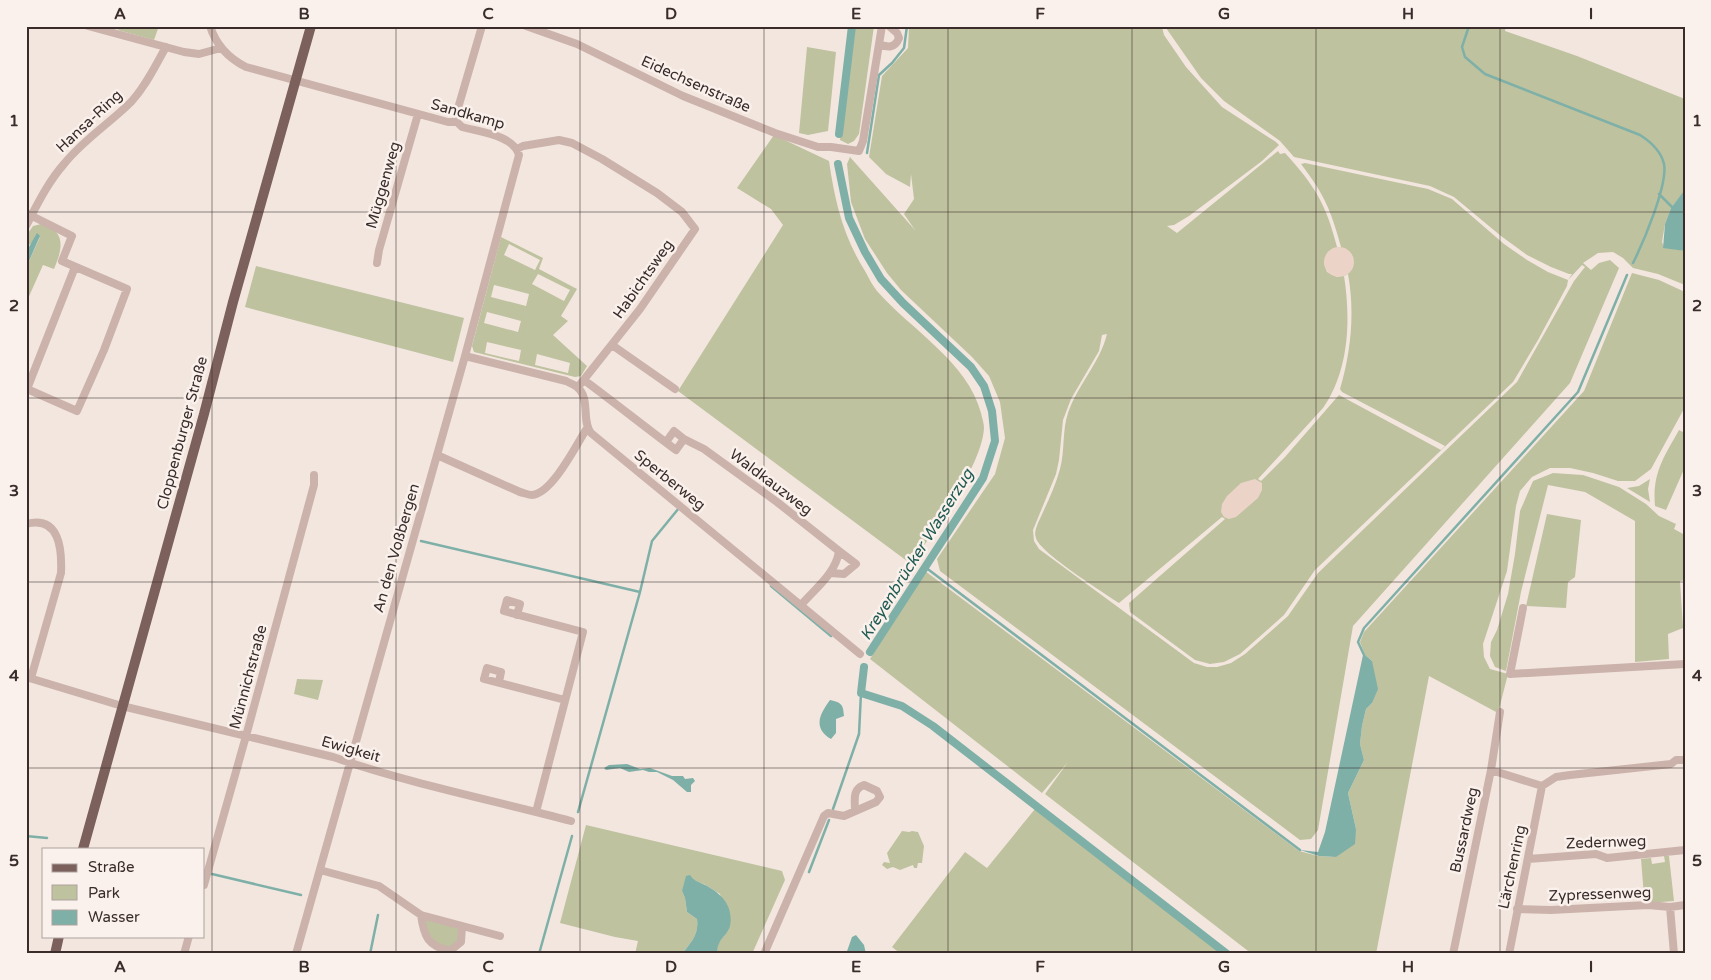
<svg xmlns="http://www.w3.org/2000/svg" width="1711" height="980" font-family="'Varela Round',sans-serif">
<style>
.green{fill:#bec29f;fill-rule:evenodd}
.plaza{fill:#ebd3c7}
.water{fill:#7eb0a8}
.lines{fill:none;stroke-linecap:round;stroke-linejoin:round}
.stream{stroke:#7eb0a8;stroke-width:2.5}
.canal{stroke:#7eb0a8;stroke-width:8}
.minor{stroke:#cbb3ab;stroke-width:8}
.major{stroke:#7b605c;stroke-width:10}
.grid{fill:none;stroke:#392c2a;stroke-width:1;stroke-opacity:0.55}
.labels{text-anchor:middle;stroke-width:5;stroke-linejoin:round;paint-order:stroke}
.street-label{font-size:15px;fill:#392c2a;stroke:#faf1ec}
.water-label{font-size:16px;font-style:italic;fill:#205b52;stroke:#faf1ec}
.neatline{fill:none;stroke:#392c2a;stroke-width:2}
.grid-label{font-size:16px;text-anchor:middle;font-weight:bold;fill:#392c2a}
</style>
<rect width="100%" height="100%" fill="#f3e6df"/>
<!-- green -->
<path class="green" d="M120,26H159L154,40L118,30Z
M855,26H874L859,134L854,141L848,144L840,140Z
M909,26H1506L1505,31L1577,56L1685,99V191L1671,208L1665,224L1662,242L1664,247L1685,251V285L1658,274L1633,268L1623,258L1613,252L1598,253L1583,263L1591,270L1599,263L1610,260L1619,268L1570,383L1353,626L1318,830L1311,839L1300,840L940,571L937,559L995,474L1005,438L1000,402L989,376L972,357L901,290L887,273L865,239L851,202L847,164L850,157L915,230L904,214L914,199L911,174L910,187L886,174L869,157L882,76L908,48ZM1162,27L1166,28L1201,78L1224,101L1280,141L1294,157L1430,186L1454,197L1501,236L1527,255L1551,267L1569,274H1572L1568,280L1548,272L1527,260L1504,244L1452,199L1428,189L1305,163L1301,164C1324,194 1331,210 1341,247H1337C1326,204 1315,186 1285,153L1280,154L1278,151L1177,233L1167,226L1174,225L1189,216L1262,161L1279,145L1276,142L1222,107L1186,67L1164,35ZM1335,248L1353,257V265L1337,277L1327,272L1324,263L1328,252ZM1582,265L1585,267L1574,281L1517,382L1318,573L1288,616L1245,654L1231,663L1217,667H1207L1194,663L1039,549L1034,541L1033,530L1056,474L1059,460L1063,420L1071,399L1099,351L1102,335L1107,334C1100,363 1078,384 1068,413C1062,431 1065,451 1060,469C1055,488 1046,505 1038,523C1036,528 1034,533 1036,538C1039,552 1104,593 1119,603L1222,517L1225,519L1129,603L1130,612L1195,660L1210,664L1224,662L1240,654L1284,615L1315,570L1513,382L1538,340L1567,286L1568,280ZM1348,274C1355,312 1351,352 1340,389L1342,392L1445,446L1441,450L1339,395L1285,457L1261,481L1258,479L1323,408C1349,371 1351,320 1344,276Z
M807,47L836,52L828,131L808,135L799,133Z
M774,135L829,161C835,202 843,236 865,271C869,278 872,285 877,291C910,329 968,362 981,413C982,418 984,423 984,428C982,466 933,532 911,564L678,391L783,225L771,209L737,188Z
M41,224C45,226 52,228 55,231C66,241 58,259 54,269L43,265L26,303V268L40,237L29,245L26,252V236L33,226Z
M501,237L543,258L539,269L577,289L561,316L568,321L553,335L587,366L581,376L575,377L474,352L472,346ZM509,244L540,260L535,270L504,255ZM538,274L570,290L564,301L532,284ZM494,285L529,294L526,306L491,297ZM487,312L521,321L518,332L484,323ZM487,342L521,350L519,361L485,353ZM537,354L570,363L568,373L535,365Z
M256,266L464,318L453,362L245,307Z
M1632,273L1659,280L1685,292V407L1651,469L1635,481H1618L1593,473L1570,468H1550L1532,477L1520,491L1516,506L1507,571L1483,644L1484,657L1490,669L1508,674L1498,713L1429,676L1376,954H1252L1045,794L1068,762L1042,793L870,659L925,571L1299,851L1318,856L1336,857L1356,829L1348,793L1364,760L1360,744L1362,726L1366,709L1372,703V661L1365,655L1360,642L1364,632L1584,391Z
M1679,430L1685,433V467L1666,510L1655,506C1652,473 1664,457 1679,430Z
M1553,473L1583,475L1619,487L1646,504L1659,516L1676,524L1674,529L1685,535V580L1680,581L1683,628L1668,634L1669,659L1635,662V521L1585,492L1548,485L1521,592L1506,671L1495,667L1490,656L1491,642L1497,630L1508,594L1515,554L1520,511L1533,481Z
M1650,479L1648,489L1650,502L1627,488L1639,486Z
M1547,514L1581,520L1575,577L1568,582L1566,608L1526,606Z
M297,679L323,680L318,700L294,694Z
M1035,809L1222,954H901L892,947L965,852L987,868Z
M586,825L782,871L785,880L752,954H717V945L729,929L720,894L704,884L694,881L682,891L685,898L687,912L697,919C699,935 691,942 682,954H635L638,941L615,937L560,923Z
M902,831L909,832L912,831L918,832L924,846L922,863H918L917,868H914L913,865L900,870L893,867L887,869L882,865L884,862L890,863L887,853Z
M1664,856H1669L1674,901L1650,903L1644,896L1641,859L1651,858L1652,864L1665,862Z
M421,915L462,926L461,942L450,951L425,936Z"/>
<!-- plaza -->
<path class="plaza" d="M1324 262a15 15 0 1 1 30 0a15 15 0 1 1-30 0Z
M1255,479L1262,483V490L1258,498L1236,517L1229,519L1224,517L1221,512L1222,504L1227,496L1241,483Z"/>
<!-- water -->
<path class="water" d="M1684,191L1685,251L1663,248L1665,224L1671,208Z
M37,233L40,236L26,268V252Z
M1363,655H1365L1372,661L1378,689L1372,703L1366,709L1362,726L1360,744L1364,760L1348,793L1356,829L1355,844L1336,857L1319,856L1300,850L1318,852L1325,832Z
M830,700C842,703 843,704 844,716L836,719V733L831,739C813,728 819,715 830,700Z
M627,764L640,769L650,768L672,776H683L685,779L693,778L695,781L691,785V792H687L673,780L657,772H649L643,770L629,772L620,768L606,770L604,768L609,765Z
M690,875C694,881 697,881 703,884C720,892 734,905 730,926C727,937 717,938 717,954H682C691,942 699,935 697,919L687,912L685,898L682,891L686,876Z
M856,935L864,945L866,954H846L852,937Z"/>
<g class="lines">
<!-- stream -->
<path class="stream" d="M1469,26L1462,47L1465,57L1485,74L1640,135C1651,142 1661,151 1664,164C1668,185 1643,243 1633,263
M867,153L879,75L892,63L904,48L907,26
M1659,194L1674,209
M421,541L640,592L652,541L679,508
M925,567L1300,850
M771,586L831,636
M1364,655L1358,642L1364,628L1578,392L1627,275
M833,809L859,734L861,693
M578,812L640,592
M26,836L47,838
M809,872L829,820
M212,874L301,895
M370,954L378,915
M539,954L572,836"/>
<!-- canal -->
<path class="canal" d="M839,134L852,26
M838,164L849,218L865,252L881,279L903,303L971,367L984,386L992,411L995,441L983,478L870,652
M864,667L861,693L902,706L933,726L1227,954"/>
<!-- minor -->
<path class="minor" d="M88,26L184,52L199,54L221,48
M210,26C216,45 228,58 246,67L448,122H457L462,127C479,132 514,135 519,155L465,356L296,954
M526,26L577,44L683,96L775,133L818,147H831L859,151L863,141L882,26
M879,44C888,48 895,48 899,38L897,33L889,26
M457,122L456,115L482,26
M517,149L523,146L559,140L572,143L602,159L657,193L682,212L695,229L640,309L578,387
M26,213L72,236L62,261L127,289L104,350L77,411L27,389L75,267
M26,226C37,205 48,182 64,164C84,139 109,124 131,102C146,86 155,66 166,47
M377,263L379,250L418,114
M612,345L675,389
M465,356L566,381C569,383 574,384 577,387C591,398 581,421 591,433L860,654
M584,380C615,403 645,427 676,450L684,439L674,431L666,442
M684,439L704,449L777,502L839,551
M437,455L520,492C524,493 529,495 532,495C552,494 577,444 587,428
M26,524C60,515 62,550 61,573L31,678
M801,605C815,589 836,573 839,551L856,564L844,574L831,573
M1523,608L1510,674L1685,664
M517,615L520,604L507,600L504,611L583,632L536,812
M26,677L122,706L333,757C411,784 492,800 571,821
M499,682L501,672L487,668L484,679L565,700
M1491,770L1542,786
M1528,859L1596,854L1607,858L1685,850
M320,870L379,886L421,915L500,936
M204,885L246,736L314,485V475
M1670,907L1674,954
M1517,909L1551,910L1648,905L1670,907L1685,905
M421,915C424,937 428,946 450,951L461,942L462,926
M184,954L189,936
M764,954L824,816L828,813L844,816L876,802L880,797L877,791L864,785C852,789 855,800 855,811
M1453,954L1491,770L1500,712
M1509,954L1542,786L1556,777L1570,775L1671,764L1676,760H1685"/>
<!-- major -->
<path class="major" d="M83,849L204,414L233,302L311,26
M55,954L59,936"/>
</g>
<!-- grid -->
<path class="grid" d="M212,26V954M396,26V954M580,26V954M764,26V954M948,26V954M1132,26V954M1316,26V954M1500,26V954M26,212H1685M26,398H1685M26,582H1685M26,768H1685"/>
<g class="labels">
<!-- street labels -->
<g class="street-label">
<text transform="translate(696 84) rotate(24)" y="5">Eidechsenstraße</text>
<text transform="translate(468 114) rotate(16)" y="5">Sandkamp</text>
<text transform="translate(89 121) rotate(-43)" y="5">Hansa-Ring</text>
<text transform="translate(383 185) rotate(-74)" y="5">Müggenweg</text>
<text transform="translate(643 279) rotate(-55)" y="5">Habichtsweg</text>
<text transform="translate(182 433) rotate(-75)" y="5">Cloppenburger Straße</text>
<text transform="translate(670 480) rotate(39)" y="5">Sperberweg</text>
<text transform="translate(771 482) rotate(37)" y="5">Waldkauzweg</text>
<text transform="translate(396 548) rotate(-74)" y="5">An den Voßbergen</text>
<text transform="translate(248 677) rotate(-75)" y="5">Münnichstraße</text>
<text transform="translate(351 749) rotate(16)" y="5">Ewigkeit</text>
<text transform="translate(1464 830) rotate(-78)" y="5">Bussardweg</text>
<text transform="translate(1606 842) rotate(-2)" y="5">Zedernweg</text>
<text transform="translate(1512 867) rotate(-78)" y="5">Lärchenring</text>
<text transform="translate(1600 894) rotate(-2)" y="5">Zypressenweg</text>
</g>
<!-- water labels -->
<g class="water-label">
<text transform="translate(916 554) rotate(-58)" y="6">Kreyenbrücker Wasserzug</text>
</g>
</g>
<!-- border -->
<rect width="1711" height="980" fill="none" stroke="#faf1ec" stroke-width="55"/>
<!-- legend -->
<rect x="42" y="848" width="162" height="90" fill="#faf1ec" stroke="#ada29e"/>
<rect x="52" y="864" width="25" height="8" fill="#7b605c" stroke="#ada29e"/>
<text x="88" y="872" font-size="15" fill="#392c2a">Straße</text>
<rect x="52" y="885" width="25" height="15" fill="#bec29f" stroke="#ada29e"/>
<text x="88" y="898" font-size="15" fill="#392c2a">Park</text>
<rect x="52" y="910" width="25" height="15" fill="#7eb0a8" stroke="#ada29e"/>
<text x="88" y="922" font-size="15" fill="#392c2a">Wasser</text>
<rect x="28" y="28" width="1656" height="924" class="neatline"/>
<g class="grid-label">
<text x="120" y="19">A</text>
<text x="304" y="19">B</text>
<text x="488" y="19">C</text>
<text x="671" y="19">D</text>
<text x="856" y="19">E</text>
<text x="1040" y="19">F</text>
<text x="1224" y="19">G</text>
<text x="1408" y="19">H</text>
<text x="1591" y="19">I</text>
<text x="14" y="126">1</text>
<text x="1697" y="126">1</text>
<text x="14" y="311">2</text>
<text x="1697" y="311">2</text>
<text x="14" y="496">3</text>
<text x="1697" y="496">3</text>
<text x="14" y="681">4</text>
<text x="1697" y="681">4</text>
<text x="14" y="866">5</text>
<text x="1697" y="866">5</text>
<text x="120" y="972">A</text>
<text x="304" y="972">B</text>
<text x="488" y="972">C</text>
<text x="671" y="972">D</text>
<text x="856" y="972">E</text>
<text x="1040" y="972">F</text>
<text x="1224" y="972">G</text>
<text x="1408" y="972">H</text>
<text x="1591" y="972">I</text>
</g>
</svg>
